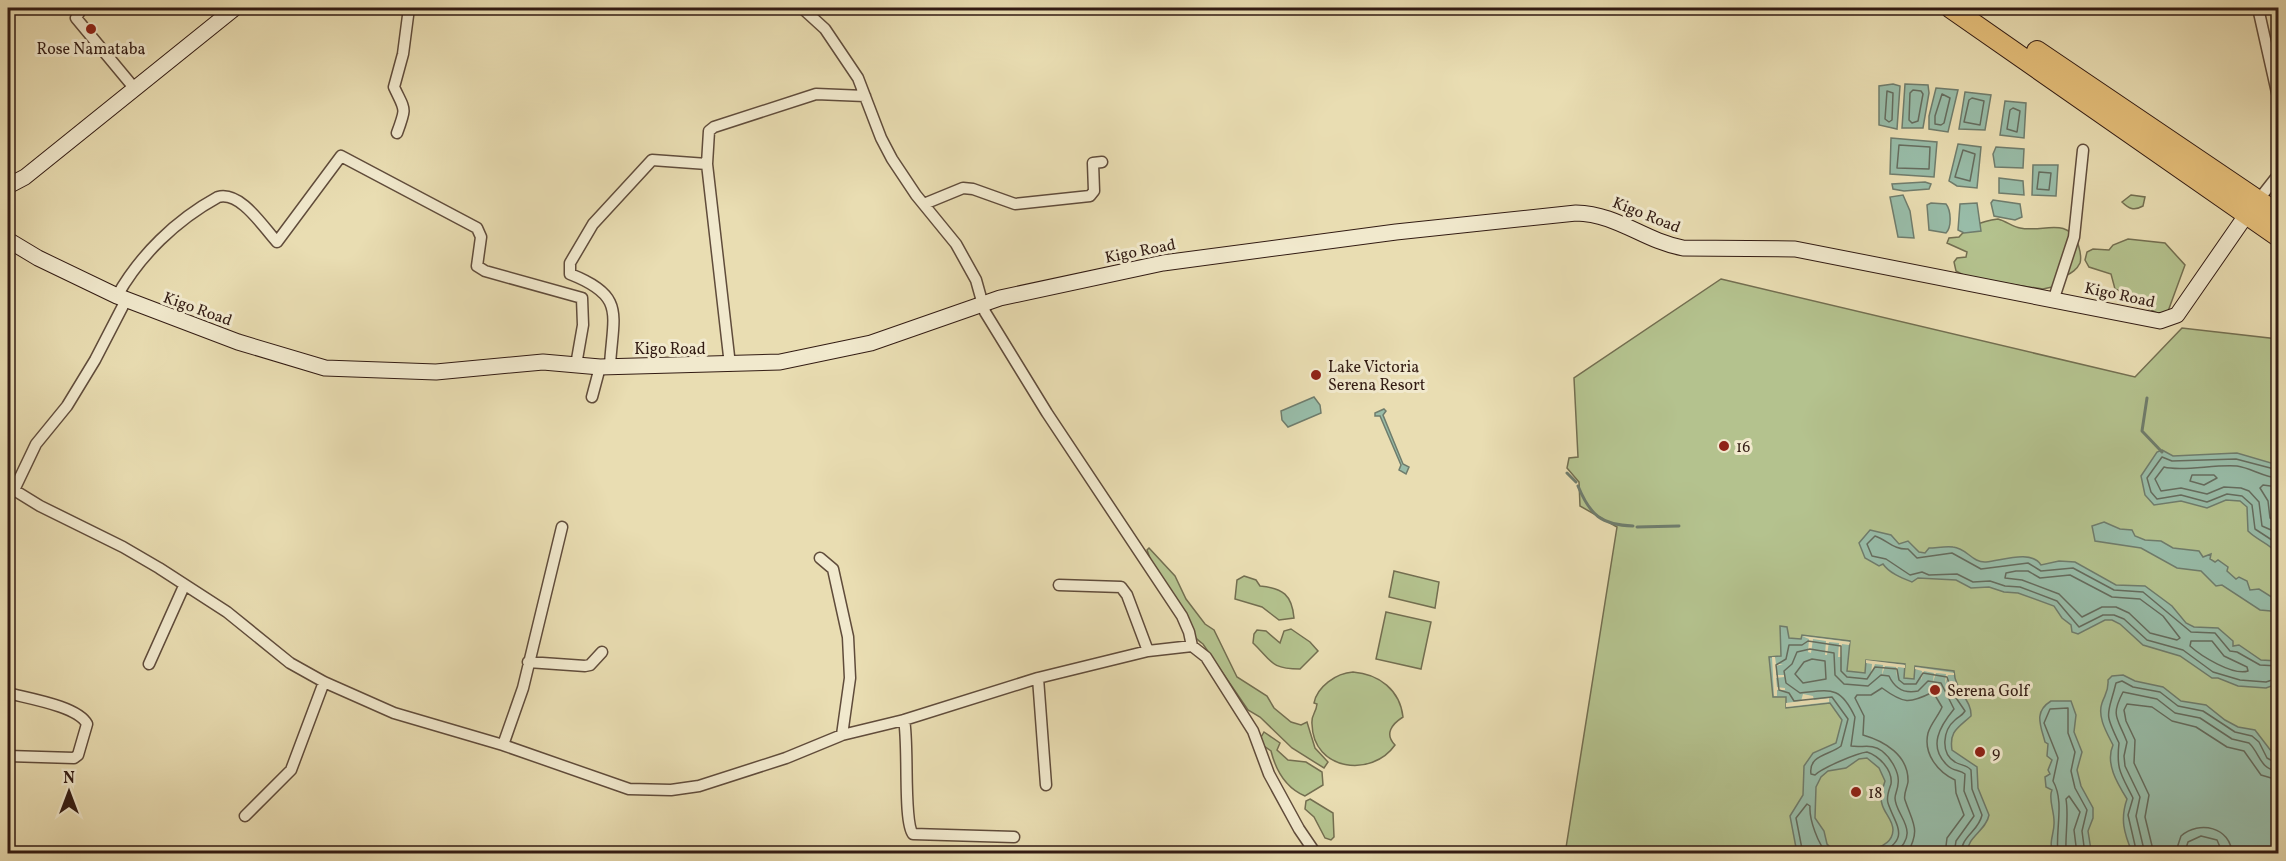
<svg xmlns="http://www.w3.org/2000/svg" width="2286" height="861" font-family="Vollkorn,serif">
<style>
.green{fill:#b4c28e;stroke:#736e50;stroke-width:1.5}
.water{fill:#98bca8;stroke:#6f7c6c;stroke-width:1.5;fill-rule:evenodd}
.pier{fill:#e9ddb2}
.lines{fill:none;stroke-linecap:round;stroke-linejoin:round}
.shore{stroke:#656c5e;stroke-width:1.5}
.stream{stroke:#6f7c6c;stroke-width:3}
.street-casing{stroke:#604c3b;stroke-width:13}
.secondary-casing{stroke:#321b13;stroke-width:17}
.highway-casing{stroke:#321b13;stroke-width:22}
.street{stroke:#f1e9cd;stroke-width:10}
.secondary{stroke:#f1e9cd;stroke-width:15}
.highway{stroke:#e4be79;stroke-width:20}
.poi-dot{fill:#8f2418;stroke:#f1e9cd;stroke-width:2}
.labels{text-anchor:middle;stroke-width:6;stroke-linejoin:round;paint-order:stroke}
.poi-label{font-size:16px;fill:#321b13;stroke:#f1e9cd;text-anchor:start}
.street-label{font-size:16px;fill:#321b13;stroke:#f1e9cd}
</style>
<rect width="100%" height="100%" fill="#e9ddb2"/>
<filter id="stains"><feTurbulence type="fractalNoise" baseFrequency=".00333" numOctaves="4"/><feColorMatrix values="0 0 0 0 .2 0 0 0 0 .09 0 0 0 0 .02 0 0 0 .5 -.17"/></filter>
<radialGradient id="worn" r=".72"><stop offset=".6" stop-color="#630" stop-opacity="0"/><stop offset="1" stop-color="#630" stop-opacity=".3"/></radialGradient>
<!-- green -->
<path class="green" d="M2131,195L2145,197L2143,206C2134,211 2129,209 2122,202Z
M1998,219C2006,221 2013,227 2020,228C2043,233 2067,216 2078,244C2080,251 2082,256 2080,263C2074,276 2060,275 2052,287L2043,289L1969,278L1956,271L1954,262L1957,258L1966,257L1967,252L1947,243L1949,238L1959,237C1969,225 1983,221 1998,219Z
M2128,239L2165,243L2185,265L2167,314H2159L2147,308L2145,300L2115,289L2111,274L2089,267L2085,260L2087,252L2093,249L2109,250L2113,245Z
M1721,279L2135,377L2182,328L2278,339V853L1565,854L1617,527L1580,506L1579,482L1567,468L1569,458L1578,457L1574,378Z
M1149,548L1175,576L1186,599L1205,624L1214,630L1237,677L1267,696L1274,708L1291,722L1301,725L1307,722L1315,748L1328,762L1324,768L1292,748L1260,717L1248,710L1203,644C1180,628 1156,577 1147,550Z
M1394,571L1439,582L1435,608L1389,597Z
M1244,576L1256,580L1260,586C1283,588 1292,595 1294,618L1279,620L1262,607L1235,599L1237,580Z
M1386,612L1431,622L1421,669L1376,659Z
M1291,629L1310,642L1318,651L1300,669C1270,669 1272,661 1253,643L1254,634L1257,630L1266,631L1280,643L1284,631Z
M1353,672C1379,674 1400,690 1403,717C1392,724 1384,734 1395,745C1372,778 1313,771 1312,724C1311,714 1316,714 1317,704L1314,703C1317,687 1336,673 1353,672Z
M1264,732L1280,743L1277,750L1288,760L1306,762L1322,772L1323,785L1305,796C1286,788 1276,771 1271,751L1264,746L1260,739Z
M1310,799L1333,813L1334,837L1331,840L1325,838L1314,817L1305,809L1306,801Z"/>
<!-- water -->
<path class="water" d="M1893,84L1900,86L1897,129L1879,125V86Z
M1905,84L1928,85L1929,93L1923,128H1902Z
M1936,88L1958,90L1948,132L1929,129V116Z
M1965,92L1991,95L1985,130L1959,129Z
M2005,101L2026,103L2024,138L2000,135Z
M1891,138L1937,142L1934,177L1890,174Z
M1958,144L1981,147L1977,188L1957,186L1949,181Z
M1996,147L2024,149L2023,168L1995,167L1993,154Z
M2033,165H2058L2056,196L2032,195Z
M1999,178L2023,181L2024,195L1999,193Z
M1925,182L1931,184L1929,189L1904,191L1893,189L1892,184Z
M1903,195L1910,211L1914,238L1898,237L1890,197Z
M1993,200L2020,204L2022,217L2015,220L1994,216L1991,203Z
M1931,203L1946,204C1951,210 1952,227 1946,233L1929,230L1927,205Z
M1977,203L1981,231L1964,233L1958,230L1960,204Z
M1314,397L1320,405L1321,413L1288,427L1282,420L1281,411Z
M1384,409L1386,411L1383,415L1403,464L1409,467L1406,474L1399,470L1401,465L1380,416H1375V413Z
M2162,450L2173,456L2237,453L2278,465V554C2269,543 2258,541 2248,531L2247,507L2240,501L2226,500L2207,508L2181,501L2154,505L2145,495L2141,476L2157,452Z
M2104,522L2120,529L2132,530L2135,536L2145,540L2161,541L2173,548L2199,551L2203,557L2211,554L2210,559L2215,562L2218,560L2228,567L2227,571L2236,579L2239,577L2247,581L2250,590L2259,589L2278,601V619L2271,611L2260,610L2222,585L2216,586L2201,571L2177,568L2141,548L2095,541L2092,526Z
M1870,530L1891,535L1899,544L1908,541L1919,552L1925,553L1929,548C1936,548 1945,546 1953,547C1967,548 1972,563 1986,562C2001,561 2031,549 2041,565L2059,561L2075,562L2116,585L2145,586L2172,606L2186,623L2194,627L2218,628L2233,641V646L2239,645L2261,660L2278,661L2277,684L2266,688L2238,686L2218,678H2212L2180,656L2143,645L2120,624L2112,620H2105L2078,634L2072,632L2071,625L2062,618L2054,606L2018,593L2004,592L1989,587L1971,588L1956,580L1918,578L1912,582C1902,578 1889,573 1883,564L1879,566L1865,558L1859,543Z
M1780,626L1787,627L1789,638L1801,639L1802,635L1850,641L1847,671L1865,673L1866,660L1905,664L1904,678L1914,679L1915,666L1954,671C1955,691 1972,700 1971,716C1958,728 1949,731 1952,750L1977,767L1978,788L1989,815C1986,831 1967,837 1967,853H1797L1790,816L1803,795L1804,766L1813,753L1836,743L1842,720L1830,703L1786,708V697H1773L1769,657L1781,656ZM1867,758L1879,768L1885,781C1883,788 1879,796 1882,804C1884,813 1893,820 1893,830C1892,855 1848,851 1832,849L1827,844L1824,831L1815,818L1816,787L1821,777L1828,771L1846,768L1859,759Z
M2123,675L2135,681L2163,687L2181,701L2206,705L2225,720L2238,727L2255,730L2278,760V853H2219L2202,849L2190,854L2132,852C2124,833 2120,819 2127,799C2117,783 2105,763 2113,745C2107,733 2097,717 2102,703C2105,694 2109,691 2108,680L2112,676Z
M2051,701H2071L2076,715L2074,732L2082,752L2077,770L2081,786L2093,808V818L2088,831L2091,850L2089,853H2053C2048,841 2055,833 2054,821C2054,810 2048,798 2052,790L2046,787L2045,777L2050,774L2048,770L2052,760L2047,756L2048,744L2045,742C2041,726 2033,712 2051,701Z"/>
<!-- pier -->
<path class="pier" d="M1802,636L1850,642L1849,645L1842,644L1841,657H1838L1839,643L1829,642L1827,655H1825L1826,641L1813,639L1811,653L1808,652L1809,639Z
M1772,657H1775L1776,664H1783L1776,666V675H1784V677L1776,678L1777,687L1785,688V690H1777V696H1774Z
M1866,660L1905,665V668L1898,667L1897,677L1896,667L1885,666L1882,675L1883,665L1875,664L1871,675L1872,664L1866,663Z
M1915,667L1954,673V675H1948L1945,684L1946,674L1936,673L1933,682L1934,673L1924,671L1921,680L1922,671L1915,669Z
M1803,694L1813,696L1814,700L1829,698V702L1786,707V703L1801,701Z"/>
<g class="lines">
<!-- shore -->
<path class="shore" d="M1913,90L1921,91L1923,94L1918,121L1912,123L1909,120L1910,93Z
M1887,91L1893,93L1892,120L1889,122L1885,119Z
M1942,94L1950,98L1944,123L1941,125L1935,124V116Z
M1972,98L1984,101L1980,125L1964,122L1969,100Z
M2013,108L2020,111L2017,132L2007,129L2010,110Z
M1899,145L1930,147L1929,169L1897,168Z
M1963,150L1975,154L1970,181L1955,177Z
M2039,172L2051,173L2049,190L2037,189Z
M2278,470L2236,459L2172,461L2162,457L2147,478L2151,492L2157,499L2181,495L2207,502L2227,494L2242,496L2252,505L2255,529L2278,544
M2192,475H2214L2217,478L2204,485L2190,481Z
M2278,478C2263,477 2251,468 2237,466C2215,464 2182,472 2164,467L2155,479L2161,491L2181,488L2207,494L2224,487L2241,488L2249,491L2259,502L2262,526L2278,533
M2278,487L2263,485L2260,488L2268,501L2270,518L2278,523
M2016,571H2028L2040,578L2070,575L2112,597L2140,599L2163,616L2180,638L2177,640L2150,633L2129,613L2116,607H2102L2082,617L2059,594L2022,580L2005,578L2006,573Z
M2191,641H2212L2224,656L2247,667L2248,671C2233,676 2201,656 2190,646Z
M1812,659L1825,661L1826,679L1803,683L1795,674L1804,662Z
M2278,666L2260,665L2237,652L2230,651L2215,633L2191,632L2143,592L2114,590L2073,568L2041,571L2028,563L1981,569L1952,553L1917,558L1908,549C1894,550 1887,540 1875,536L1867,544L1872,556L1886,559L1910,575L1922,572L1929,575L1957,574L1973,582L1990,581L2005,586L2020,587L2057,601L2079,627L2103,615H2114L2124,619L2147,640L2183,650L2213,672L2240,680L2266,682L2278,678
M1803,854L1796,818L1807,804L1810,806C1809,819 1818,845 1828,854
M1879,854C1912,838 1895,825 1888,803C1886,797 1889,790 1891,784C1893,770 1879,756 1867,752C1857,753 1822,768 1815,775L1811,774C1808,755 1830,755 1841,746L1848,719L1832,697L1794,701L1789,693L1779,690L1776,665L1786,659L1789,645H1802L1808,641L1841,646V671L1847,677L1867,679L1875,667L1897,669L1899,680L1904,684H1916L1923,673L1947,677L1952,692L1965,711C1962,716 1959,716 1955,720C1943,730 1940,753 1955,762C1961,766 1966,764 1971,770L1972,789L1982,815C1979,831 1961,836 1961,854
M1894,854C1923,831 1895,816 1895,798C1895,794 1898,789 1898,784C1900,773 1891,758 1882,751C1872,743 1862,748 1851,746L1855,717C1840,685 1830,690 1800,693L1786,683L1784,671L1792,664L1797,652L1810,649L1834,653L1835,675L1844,684L1868,686L1881,675L1889,676C1895,689 1904,694 1918,691L1928,681L1941,683L1954,709C1940,726 1927,747 1948,766C1953,771 1960,770 1965,774L1964,791L1974,816L1956,841L1954,854
M1907,854C1921,829 1913,824 1905,800C1903,795 1907,788 1908,782C1909,755 1884,741 1863,735L1864,716L1855,698L1857,695H1871L1882,688C1904,704 1909,704 1933,692L1942,707C1939,715 1931,723 1928,733C1923,754 1938,772 1955,780L1956,793L1964,815L1947,838L1945,854
M2058,854C2055,830 2065,802 2053,781L2058,758L2044,723L2050,709L2068,708V733L2075,752L2071,771L2075,788L2087,810L2082,831L2085,854
M2066,854C2065,835 2069,817 2066,799L2069,796L2080,812L2074,830L2077,854
M2137,854L2128,815L2133,798C2121,774 2116,770 2119,743C2103,710 2108,716 2116,683L2122,681L2133,687L2160,692L2178,706L2203,711L2235,732L2252,736L2259,742L2267,758L2278,764
M2145,854L2136,816L2140,797L2125,766L2124,756L2127,742C2118,718 2110,717 2123,692L2157,699L2175,713L2200,718L2232,739L2249,743C2260,753 2260,770 2278,771
M2154,854L2145,817L2149,795L2134,763L2135,740L2126,721L2124,710L2127,704L2152,707L2172,721L2196,727L2227,747L2244,751L2261,775L2278,780
M2175,854L2181,836C2199,820 2231,827 2232,854
M2184,854L2188,842L2201,836L2217,840L2223,854"/>
<!-- stream -->
<path class="stream" d="M2147,398L2142,431L2162,452
M1567,473L1576,482
M1578,486C1590,515 1601,525 1633,526
M1637,527L1679,526"/>
<!-- street casing -->
<g class="street-casing">
<path id="street" d="M82,8L76,18L135,89
M802,8L825,29L858,78L881,138L892,159L916,195L956,244L976,280L985,312L1047,413L1182,616L1189,632L1192,646
M2258,8L2278,97
M397,133C407,106 405,111 394,87L403,54L409,8
M2256,203L2278,175
M924,204L963,188L973,189L1015,204L1090,196L1094,191L1093,163L1102,162
M117,296C140,255 176,220 218,197C241,191 263,227 277,242L341,156L477,228L481,237L477,266L485,271L582,298L583,325L576,365
M2054,298L2074,237L2083,150
M126,300L95,360L67,406L36,444L14,490L40,506L123,547L159,568L227,612L290,663L324,682L394,713L503,745L629,789L671,790L699,786L786,758L842,735L904,720L1038,678L1148,651L1192,646L1206,657L1253,731L1269,774L1299,829L1316,854
M610,365C613,314 626,296 570,274V263L593,224L652,160L707,164
M730,365L707,164L709,131L714,127L816,94L865,96
M592,397L600,367
M820,558L833,569L848,637L850,678L842,735
M1059,585L1121,587L1127,595L1148,651
M528,662L585,666L590,665L602,652
M149,664L184,586
M1038,678L1046,785
M8,693C26,698 78,706 87,724L78,755L74,758L8,756
M904,720C909,745 903,822 913,834L1014,837
M503,745L523,688L562,527
M245,816L291,770L324,682"/>
</g>
<!-- secondary casing -->
<g class="secondary-casing">
<path id="secondary" d="M8,186L25,177L235,8
M8,240L38,258L117,296L238,342L325,368L436,372L543,362L600,367L780,362L871,343L1000,298L1163,263L1396,232L1576,213C1618,214 1642,240 1683,248L1795,249L2160,321L2177,315L2247,214"/>
</g>
<!-- highway casing -->
<g class="highway-casing">
<path id="highway" d="M1951,8L2278,236
M2037,51L2278,214"/>
</g>
<!-- street -->
<use href="#street" class="street"/>
<!-- secondary -->
<use href="#secondary" class="secondary"/>
<!-- highway -->
<use href="#highway" class="highway"/>
</g>
<!-- markers -->
<g class="poi-dot">
<circle cx="91" cy="29" r="6"/>
<circle cx="1316" cy="375" r="6"/>
<circle cx="1724" cy="446" r="6"/>
<circle cx="1935" cy="690" r="6"/>
<circle cx="1980" cy="752" r="6"/>
<circle cx="1856" cy="792" r="6"/>
</g>
<g class="labels">
<!-- poi labels -->
<g class="poi-label">
<text x="91" y="54" text-anchor="middle">Rose Namataba</text>
<text x="1328" y="372">Lake Victoria<tspan x="1328" dy="18">Serena Resort</tspan></text>
<text x="1736" y="452">16</text>
<text x="1947" y="696">Serena Golf</text>
<text x="1992" y="758">9</text>
<text x="1868" y="798">18</text>
</g>
<!-- street labels -->
<g class="street-label">
<text transform="translate(1647 214) rotate(22)" y="6">Kigo Road</text>
<text transform="translate(1140 250) rotate(-11)" y="6">Kigo Road</text>
<text transform="translate(2120 294) rotate(12)" y="6">Kigo Road</text>
<text transform="translate(198 308) rotate(20)" y="6">Kigo Road</text>
<text x="670" y="354">Kigo Road</text>
</g>
</g>
<!-- margin -->
<rect width="2286" height="861" fill="none" stroke="#e9ddb2" stroke-width="30"/>
<rect x="9" y="9" width="2268" height="843" fill="none" stroke="#321b13" stroke-width="3"/>
<rect x="15" y="15" width="2256" height="831" fill="none" stroke="#321b13" stroke-width="1.5"/>
<!-- north arrow -->
<g transform="translate(69 792)" stroke="#f1e9cd" stroke-width="4.5" paint-order="stroke">
<path d="M0-4.5L10 22L0 15L-10 22Z" fill="#321b13"/>
<text y="-9" font-size="16" font-weight="bold" text-anchor="middle" fill="#321b13">N</text>
</g>
<rect width="100%" height="100%" filter="url(#stains)"/>
<rect width="100%" height="100%" fill="url(#worn)"/>
</svg>
